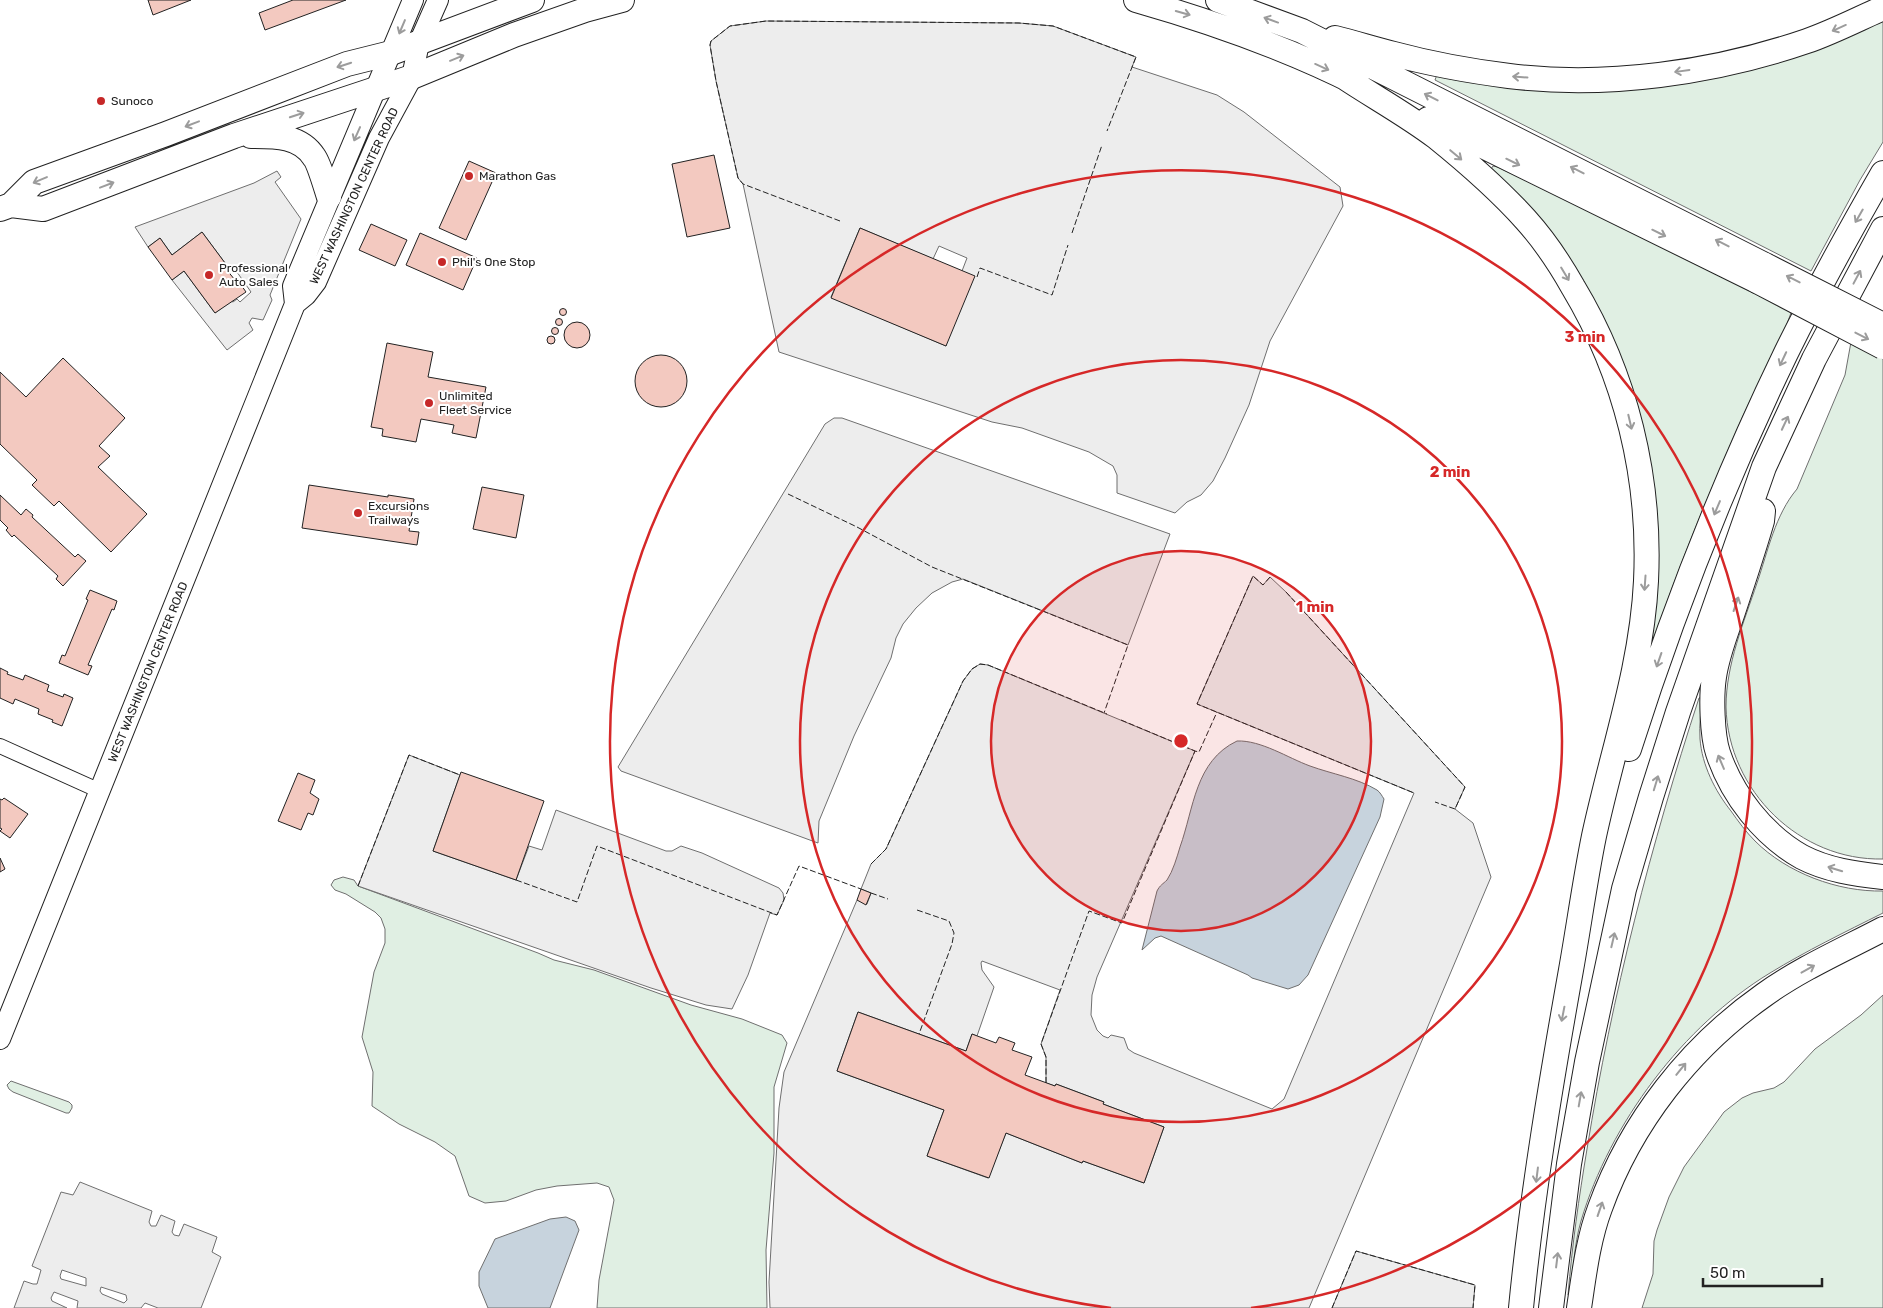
<svg xmlns="http://www.w3.org/2000/svg" width="1883" height="1308" font-family="Rubik,sans-serif">
<style>
.green{fill:#e0efe3;stroke:#6f6f6f}
.parking{fill:#ededed;stroke:#6f6f6f;fill-rule:evenodd}
.water{fill:#c7d3dd;stroke:#6f6f6f}
.building{fill:#f3c9c0;stroke:#222}
.lines{fill:none;stroke-linecap:round;stroke-linejoin:round}
.minor-casing{stroke:#222;stroke-width:16}
.secondary-casing{stroke:#222;stroke-width:22}
.trunk-casing{stroke:#222;stroke-width:26}
.minor{stroke:#fff;stroke-width:14}
.secondary{stroke:#fff;stroke-width:20}
.trunk{stroke:#fff;stroke-width:24}
.trunk-bridge-casing{stroke:#222;stroke-width:26;stroke-linecap:butt}
.trunk-bridge{stroke:#fff;stroke-width:24}
.fence{stroke:#222;stroke-width:1;stroke-dasharray:6 2.5;stroke-linecap:butt}
.oneway{stroke:#9c9c9c}
.ring{fill:none;stroke:#d62828;stroke-width:2.5}
.poi-dot{fill:#c62828;stroke:#fff;stroke-width:2}
.labels{text-anchor:middle;stroke-width:4;stroke-linejoin:round;paint-order:stroke}
.poi-label{font-size:12px;fill:#222;stroke:#fff;text-anchor:start}
.street-label{font-size:12px;fill:#222;stroke:#fff}
.centre{fill:#d62828;stroke:#fff;stroke-width:2.5}
.ring-label{font-size:15px;text-anchor:middle;font-weight:bold;fill:#d62828;stroke:#fff;stroke-width:4;stroke-linejoin:round;paint-order:stroke}
</style>
<rect width="100%" height="100%" fill="#fff"/>
<!-- green -->
<path class="green" d="M1883,16V142L1860,180L1811,271L1435,80L1438,72L1581,87Z
M1493,166L1498,167L1792,310C1780,347 1759,380 1743,416C1710,491 1678,567 1652,645L1647,643L1626,383L1491,169Z
M1851,342L1883,359V859C1800,861 1728,791 1726,707C1726,664 1744,622 1757,583C1768,551 1775,515 1797,489L1845,375Z
M1702,697C1701,711 1699,725 1700,739C1702,765 1715,791 1731,811C1738,821 1746,832 1755,841C1787,873 1838,892 1883,891V913C1845,932 1806,951 1770,973C1683,1026 1610,1123 1581,1221C1574,1245 1573,1271 1571,1295H1568C1572,1246 1579,1197 1587,1149C1612,995 1651,845 1699,698Z
M343,877L354,880L358,886L538,953L554,960L594,970L691,1005L742,1019L782,1035L787,1043L774,1087V1153L766,1250L767,1308H597L599,1280L614,1200L609,1187L597,1183L557,1186L536,1190L506,1201L485,1203L469,1196L455,1156L435,1142L399,1124L372,1106L373,1072L362,1037L374,972L385,943V929L381,918L375,912L346,894L335,890L331,885L334,880Z
M1883,995V1308H1642L1653,1274L1654,1241L1657,1230L1669,1197L1684,1167L1724,1112L1742,1098L1753,1093L1774,1088L1784,1082L1815,1049L1861,1015Z
M11,1081L69,1102L72,1105V1108L69,1113H66L13,1092L9,1089L7,1085Z"/>
<!-- parking -->
<path class="parking" d="M766,21L1019,23L1053,26L1136,57L1132,67L1217,95L1244,112L1340,187L1343,206L1270,341L1249,405L1225,458L1213,481L1201,495L1187,502L1175,513L1117,493V475L1113,466L1089,452L1022,428L992,422L779,352L743,184L738,178L716,81L710,45L711,41L730,26ZM860,228L933,259L939,246L967,258L962,271L946,346L831,297Z
M277,171L281,177L275,182L301,219L270,295L272,300L263,320L252,318L249,323L253,330L227,350L172,280L184,271L215,313L231,301L233,302L237,299L240,302L251,292L232,265L228,267L202,232L172,255L160,238L148,247L135,227L254,183Z
M834,418H842L1170,534L1128,645L963,579L952,582L932,593L916,608L903,624L896,638L891,658L854,736L819,821L818,843L621,771L618,767L825,424Z
M1253,576L1263,585L1270,577L1286,592L1465,787L1455,809L1473,823L1491,877L1309,1308H770L769,1282L779,1108L784,1072L857,900L867,904L871,893L861,889L871,864L886,849L963,681L972,669L980,664L988,665L1195,751L1097,977L1092,995L1091,1015L1097,1030L1103,1036L1108,1038L1111,1035L1124,1038L1128,1049L1134,1053L1272,1109L1284,1099L1414,793L1197,704ZM982,961L1060,990L1041,1044L1046,1057V1083L1055,1086L1056,1084L1104,1102L1103,1104L1164,1127L1144,1183L1083,1161L1082,1163L1006,1133L988,1178L927,1156L944,1110L837,1071L858,1012L966,1051L972,1034L977,1036L994,987L982,970L981,963Z
M409,755L460,775L433,851L516,880L529,846L542,850L556,810L666,851H672L681,846L702,853L779,888L783,893L784,900L777,915L770,913L748,975L732,1009L706,1005L651,988L358,886Z
M80,1182L152,1211L149,1222L151,1226H156L161,1215L175,1221L172,1232L174,1235L179,1236L184,1224L217,1237L212,1252L221,1257L201,1308H158L145,1303L141,1308H77L78,1301L54,1292L51,1298L52,1301L67,1308H14L24,1281L33,1284H37L41,1270L32,1266L61,1192L73,1195ZM62,1270L86,1278V1286L61,1279L60,1276ZM101,1287L126,1295L127,1300L124,1303L102,1294L100,1291Z
M1356,1251L1475,1285L1473,1308H1332Z"/>
<!-- water -->
<path class="water" d="M1237,741C1261,740 1288,758 1310,766C1332,774 1357,778 1377,790C1380,792 1382,796 1384,799L1380,817L1308,975L1299,985L1288,989L1252,978L1248,975L1161,936L1155,938L1142,950L1157,891C1160,885 1163,884 1167,880C1173,871 1177,857 1180,847C1194,808 1195,761 1237,741Z
M566,1217L575,1221L579,1230L550,1308H488L479,1286V1272L495,1239L550,1219Z"/>
<!-- building -->
<path class="building" d="M148,0H191L153,15Z
M293,0H346L265,30L259,13Z
M714,155L730,228L687,237L672,164Z
M469,161L496,173L466,240L439,228Z
M371,224L407,240L395,266L359,250Z
M860,228L975,276L946,346L831,298Z
M202,232L228,267L226,269L235,280L237,279L246,292L215,313L184,271L172,280L148,247L160,238L172,255Z
M420,233L477,258L463,290L406,265Z
M559.5 312a3.5 3.5 0 1 1 7 0a3.5 3.5 0 1 1-7 0Z
M555.5 322a3.5 3.5 0 1 1 7 0a3.5 3.5 0 1 1-7 0Z
M564 335a13 13 0 1 1 26 0a13 13 0 1 1-26 0Z
M551.5 331a3.5 3.5 0 1 1 7 0a3.5 3.5 0 1 1-7 0Z
M547 340a4 4 0 1 1 8 0a4 4 0 1 1-8 0Z
M387,343L433,352L428,377L486,387L476,438L452,433L454,425L421,419L416,442L382,436L383,429L371,427Z
M635 381a26 26 0 1 1 52 0a26 26 0 1 1-52 0Z
M63,358L125,418L99,446L110,456L98,467L147,514L111,552L59,501L54,506L32,485L37,480L0,444V372L26,397Z
M309,485L388,497V495L414,499L409,531L419,532L417,545L302,528Z
M482,487L524,495L516,538L473,529Z
M0,495L21,515L26,509L33,515L32,517L75,557L78,554L86,561L63,586L56,579L58,576L14,535L12,537L6,530L8,528L0,520Z
M90,590L117,601L114,610L112,609L88,665L92,666L88,675L59,663L62,655L65,656L88,600L86,599Z
M0,668L8,672L7,674L23,680L25,675L49,685L47,691L63,697L64,694L73,698L62,726L52,722L53,720L38,714L39,709L15,699L13,704L0,698Z
M461,772L544,801L516,880L433,851Z
M298,773L315,780L310,793L319,799L313,815L308,813L301,830L278,821Z
M4,798L28,814L10,838L0,831L2,829L0,828V799L2,800Z
M0,858L5,869L0,872Z
M861,889L871,893L866,905L857,900Z
M858,1012L966,1051L972,1034L996,1043L999,1037L1015,1043L1012,1050L1032,1057L1025,1075L1055,1086L1056,1084L1104,1102L1103,1104L1164,1127L1144,1183L1083,1161L1082,1163L1006,1133L989,1178L927,1156L944,1110L837,1071Z"/>
<g class="lines">
<!-- minor casing -->
<g class="minor-casing">
<path id="minor" d="M0,746L100,791"/>
</g>
<!-- secondary casing -->
<g class="secondary-casing">
<path id="secondary" d="M295,304L306,295L316,282L379,138L412,77L419,43L438,0
M0,1039L295,304L293,286L413,0"/>
</g>
<!-- trunk casing -->
<g class="trunk-casing">
<path id="trunk" d="M1136,0C1213,22 1287,48 1358,84
M1218,0L1302,31L1765,265
M1335,38C1355,43 1374,49 1394,54C1431,64 1470,71 1509,76C1606,88 1714,73 1807,41C1833,32 1858,19 1883,8
M1344,77C1374,97 1407,115 1436,137C1467,162 1499,190 1526,220C1544,240 1560,264 1573,287C1626,375 1651,478 1646,581C1642,667 1612,752 1594,836C1585,880 1579,925 1571,970C1551,1082 1532,1195 1521,1308
M1428,119L1757,281
M251,136C274,136 300,135 314,157C319,163 326,188 329,197
M11,205L43,209L234,136L412,77L514,35L585,10L622,0
M0,209L11,205L34,182L166,134L347,64L391,53L532,0
M1763,511L1762,521C1753,552 1743,582 1733,612C1726,633 1717,655 1714,677C1711,696 1712,735 1718,753C1732,795 1763,835 1802,857C1827,870 1855,874 1883,877
M1629,749C1672,614 1724,481 1786,353C1816,292 1849,232 1883,173
M1551,1308L1569,1164L1587,1062L1624,889L1651,797L1678,712L1764,467L1814,359L1883,229
M1579,1308C1584,1275 1588,1240 1600,1208C1631,1122 1690,1047 1764,995C1800,969 1843,950 1883,929"/>
</g>
<!-- minor -->
<use href="#minor" class="minor"/>
<!-- secondary -->
<use href="#secondary" class="secondary"/>
<!-- trunk -->
<use href="#trunk" class="trunk"/>
<!-- trunk-bridge casing -->
<g class="trunk-bridge-casing">
<path id="trunk-bridge" d="M1765,265L1883,325
M1757,281L1883,347"/>
</g>
<!-- trunk-bridge -->
<use href="#trunk-bridge" class="trunk-bridge"/>
<!-- fence -->
<path class="fence" d="M840,221L743,184L738,178L716,81L710,45L711,41L730,26L766,21L1019,23L1053,26L1136,57L1107,131
M1072,233L1102,145
M977,277L980,268L1052,295L1068,245
M788,494L857,527L932,567L1128,645L1104,713
M1270,577L1263,585L1253,576L1197,704L1414,793
M1286,592L1465,787L1455,809L1435,802
M1121,720L1195,751
M871,864L886,849L963,681L972,669L980,664L988,665L1107,714
M516,880L577,902L597,846L777,915L799,866L861,889
M358,886L409,755L460,775
M871,893L888,899
M917,910L949,921L954,933L952,944L919,1034
M1046,1083V1057L1041,1044L1089,911L1122,923L1195,751L1199,752L1217,712
M1332,1308L1356,1251L1475,1285L1473,1308"/>
</g>
<!-- one-way arrows -->
<defs><path id="oneway-shaft" d="M-6 0H5M1.5-3L5.5 0L1.5 3" fill="none" stroke-width="1.6" stroke-linecap="round" stroke-linejoin="round" transform="scale(1.25)"/></defs>
<g class="oneway">
<use href="#oneway-shaft" transform="translate(1183 13) rotate(16)"/>
<use href="#oneway-shaft" transform="translate(1271 20) rotate(-160)"/>
<use href="#oneway-shaft" transform="translate(402 27) rotate(113)"/>
<use href="#oneway-shaft" transform="translate(1839 28) rotate(156)"/>
<use href="#oneway-shaft" transform="translate(457 58) rotate(-22)"/>
<use href="#oneway-shaft" transform="translate(344 65) rotate(162)"/>
<use href="#oneway-shaft" transform="translate(1322 67) rotate(24)"/>
<use href="#oneway-shaft" transform="translate(1682 71) rotate(172)"/>
<use href="#oneway-shaft" transform="translate(1520 77) rotate(-176)"/>
<use href="#oneway-shaft" transform="translate(1431 97) rotate(-153)"/>
<use href="#oneway-shaft" transform="translate(297 115) rotate(-18)"/>
<use href="#oneway-shaft" transform="translate(192 124) rotate(159)"/>
<use href="#oneway-shaft" transform="translate(357 134) rotate(114)"/>
<use href="#oneway-shaft" transform="translate(1456 155) rotate(40)"/>
<use href="#oneway-shaft" transform="translate(1513 162) rotate(26)"/>
<use href="#oneway-shaft" transform="translate(1577 170) rotate(-153)"/>
<use href="#oneway-shaft" transform="translate(40 180) rotate(157)"/>
<use href="#oneway-shaft" transform="translate(107 185) rotate(-21)"/>
<use href="#oneway-shaft" transform="translate(1859 216) rotate(120)"/>
<use href="#oneway-shaft" transform="translate(1659 233) rotate(26)"/>
<use href="#oneway-shaft" transform="translate(1722 243) rotate(-153)"/>
<use href="#oneway-shaft" transform="translate(1565 274) rotate(59)"/>
<use href="#oneway-shaft" transform="translate(1857 277) rotate(-62)"/>
<use href="#oneway-shaft" transform="translate(1793 279) rotate(-153)"/>
<use href="#oneway-shaft" transform="translate(1862 336) rotate(27)"/>
<use href="#oneway-shaft" transform="translate(1783 359) rotate(115)"/>
<use href="#oneway-shaft" transform="translate(1630 422) rotate(77)"/>
<use href="#oneway-shaft" transform="translate(1785 423) rotate(-65)"/>
<use href="#oneway-shaft" transform="translate(1717 508) rotate(113)"/>
<use href="#oneway-shaft" transform="translate(1645 583) rotate(94)"/>
<use href="#oneway-shaft" transform="translate(1736 604) rotate(-71)"/>
<use href="#oneway-shaft" transform="translate(1659 660) rotate(109)"/>
<use href="#oneway-shaft" transform="translate(1721 762) rotate(-113)"/>
<use href="#oneway-shaft" transform="translate(1656 783) rotate(-73)"/>
<use href="#oneway-shaft" transform="translate(1835 869) rotate(-163)"/>
<use href="#oneway-shaft" transform="translate(1613 940) rotate(-77)"/>
<use href="#oneway-shaft" transform="translate(1808 969) rotate(-29)"/>
<use href="#oneway-shaft" transform="translate(1563 1014) rotate(101)"/>
<use href="#oneway-shaft" transform="translate(1681 1069) rotate(-51)"/>
<use href="#oneway-shaft" transform="translate(1580 1099) rotate(-80)"/>
<use href="#oneway-shaft" transform="translate(1537 1175) rotate(97)"/>
<use href="#oneway-shaft" transform="translate(1600 1209) rotate(-71)"/>
<use href="#oneway-shaft" transform="translate(1557 1260) rotate(-83)"/>
</g>
<!-- distance rings -->
<circle cx="1181" cy="741" r="190" fill="#d62828" fill-opacity=".12"/>
<g class="ring">
<circle cx="1181" cy="741" r="190"/>
<circle cx="1181" cy="741" r="381"/>
<path d="M1111 1308A571 571 0 1 1 1251 1308"/>
</g>
<!-- markers -->
<g class="poi-dot">
<circle cx="101" cy="101" r="5"/>
<circle cx="469" cy="176" r="5"/>
<circle cx="442" cy="262" r="5"/>
<circle cx="209" cy="275" r="5"/>
<circle cx="429" cy="403" r="5"/>
<circle cx="358" cy="513" r="5"/>
</g>
<g class="labels">
<!-- poi labels -->
<g class="poi-label">
<text x="111" y="105">Sunoco</text>
<text x="479" y="180">Marathon Gas</text>
<text x="452" y="266">Phil's One Stop</text>
<text x="219" y="272">Professional<tspan x="219" dy="14">Auto Sales</tspan></text>
<text x="439" y="400">Unlimited<tspan x="439" dy="14">Fleet Service</tspan></text>
<text x="368" y="510">Excursions<tspan x="368" dy="14">Trailways</tspan></text>
</g>
<!-- street labels -->
<g class="street-label">
<text transform="translate(354 196) rotate(-65)" y="4">WEST WASHINGTON CENTER ROAD</text>
<text transform="translate(148 672) rotate(-68)" y="4">WEST WASHINGTON CENTER ROAD</text>
</g>
</g>
<circle cx="1181" cy="741" r="8" class="centre"/>
<g class="ring-label">
<text x="1585" y="342">3 min</text>
<text x="1450" y="477">2 min</text>
<text x="1315" y="612">1 min</text>
</g>
<!-- scale -->
<path d="M1703 1278v8h119v-8" fill="none" stroke="#222222" stroke-width="2.5"/>
<text x="1710" y="1278" font-size="15" fill="#222222" stroke="#ffffff" stroke-width="4" paint-order="stroke">50 m</text>
</svg>
